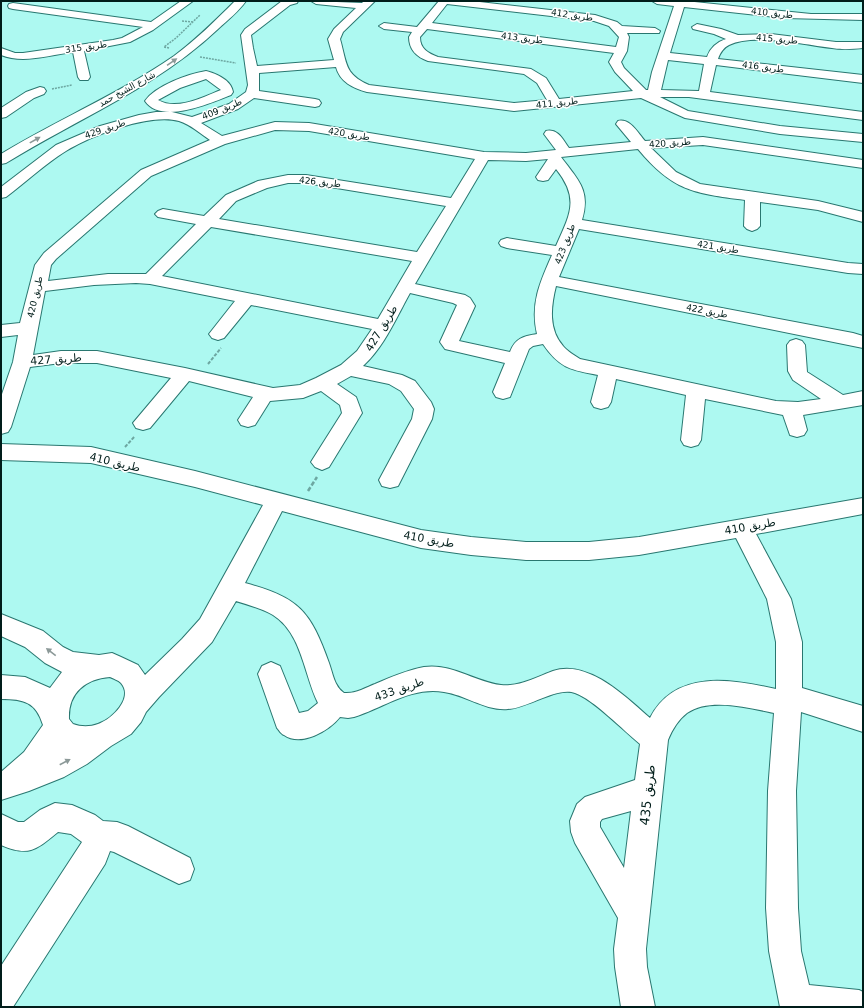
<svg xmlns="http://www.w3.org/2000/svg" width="864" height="1008" font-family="'DejaVu Sans',Cairo,sans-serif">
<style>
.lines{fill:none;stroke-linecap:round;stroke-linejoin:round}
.minor-casing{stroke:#297770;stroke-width:2}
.major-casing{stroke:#297770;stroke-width:2}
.path-far2{stroke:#6da7a1;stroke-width:1.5;stroke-dasharray:2 1;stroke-linecap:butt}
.path-far1{stroke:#6da7a1;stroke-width:2;stroke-dasharray:3.5 1.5;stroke-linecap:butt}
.path{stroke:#6da7a1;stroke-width:2.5;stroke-dasharray:4.5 2;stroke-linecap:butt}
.minor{fill:#fff;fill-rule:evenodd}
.major{fill:#fff;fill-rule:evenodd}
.oneway{fill:#8c9998}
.labels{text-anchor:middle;stroke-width:3;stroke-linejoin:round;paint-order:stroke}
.far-street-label{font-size:9px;fill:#001d1a;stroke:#fff}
.street-label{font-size:11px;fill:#001d1a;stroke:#fff}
.near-street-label{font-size:13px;fill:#001d1a;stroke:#fff}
</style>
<rect width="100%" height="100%" fill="#adf9f1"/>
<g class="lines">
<!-- minor casing -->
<g class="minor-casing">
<path id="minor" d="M181,1H193L153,30L130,42L84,51L90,77L88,80H80L78,77L73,52C50,55 23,64 1,55V48L15,53H23L113,40L122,38L143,27L13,9L9,8L8,6L9,4L13,3L151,22Z
M282,1H298L297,3L290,5L251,35L253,48L257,66L334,60L328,39L334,29L356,8L316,4L311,1L362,3L364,1H375L343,32L340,39C347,63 344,74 369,85L514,103L547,100L537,83L524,74L428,61C417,57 409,50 409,37L412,32L384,29L379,26L384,23L417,27L439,1H471L595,15L617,22L622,26L655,28L660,31L659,33H627L629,37L627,51L621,62L624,68L646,90H648L652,72L674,6L657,4L652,1H685L811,14H863V20L785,18L684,7L670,53L707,57C710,48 717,42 726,39L714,34L693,29L692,27L697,24L721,29L738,35L771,34L836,42H863V48C853,49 842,50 832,48C806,45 753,33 729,45C723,48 720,53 718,59L863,75V83L716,65L710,92L863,112V120L689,97H660L688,111L780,126L863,134V142L780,134L685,118L641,98L514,111L367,92C353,88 340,82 336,67L259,73V91L315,99L319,100L321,103L319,106L315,107L254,98L238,109L201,123L222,136L275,122L309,123L484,152L526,153L556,150L544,134L546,131C558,128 563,140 569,148L631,142L616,124L618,121C630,118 638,133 645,141L703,137L863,160V168L703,145L651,148L676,172L700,184L818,201L863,212V222L818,210L760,202V226L757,229L752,231L747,229L744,226L745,200C693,193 673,191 638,149L561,157C578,180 591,190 582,220L848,263L863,264V274L848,273L579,229L559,277L853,333L863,336V348L556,286C551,306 548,329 563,346C567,351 574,355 580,359L776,401L798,402L821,399L793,380L788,371L787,345L790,341L796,339L802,341L805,345L807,372L843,395L863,391V405L803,415L807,430L804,435L797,437L790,435L783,415L705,399L701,440L698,445L691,447L684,445L681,440L686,395L616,379L611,402L608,407L601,409L594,407L591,402L598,375C572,370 560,369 543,344L533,346L529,349L510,397L503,399L496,397L493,392L505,363L445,349L440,342L457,305L453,303L410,293C396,318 384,347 363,366L402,375L415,381L431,402L434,409L432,419L398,486L390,488L382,486L379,480L412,419L414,409L401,391L389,384L351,376L337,384L356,397L362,413L329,467L322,470L315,467L311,462L342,413L340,405L321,391L303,398L270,401L255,425L248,427L241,425L238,420L253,397L189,381L150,428L143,430L136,428L133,423L171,378L97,363H61L30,367L11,427L8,432L1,434V397L13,362L18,335L1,337V325L20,323L35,265L44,253L141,170L210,140C201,134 190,124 179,121C150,113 92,135 66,151C45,164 26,182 6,197L1,198V187L56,145L100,126L139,115L156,112H172L192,117L229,104L246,92L248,85L241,35L245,29ZM447,4L594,21L609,26L619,37L616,47L432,23ZM427,29L614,53L609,62L615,72L633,91L559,99L546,78L531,69L438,57C428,53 420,49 420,37ZM668,60L704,64L699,91L661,90ZM275,130L309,131L475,159L451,198L306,175H288L258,181L226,195L204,216L163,209L158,211L155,214L158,217L196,224L146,274H108L48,281L51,265L56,259L151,176L225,144ZM548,159L536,177L538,180L543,181L548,180L556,169C580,199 570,214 556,246L507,238L501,240L499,243L501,246L507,248L552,255C540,282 530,304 537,334C524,336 515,338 510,352L459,341L475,306L470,298L465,295L415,284L488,160L526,161ZM288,183H306L446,206L417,252L219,219L236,201L267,188ZM211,227L412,261L378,319L162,276ZM136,283L150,284L235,301L209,334L212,338L218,340L224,338L251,305L372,329L357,351L341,365L316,378L300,385L273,388L185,368L97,351H61L33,355L45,291L94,285Z
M206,71C217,74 231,80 233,92L231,95C211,103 161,125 145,101C155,86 188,74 206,71ZM206,79L221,90C203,97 177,111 158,100L180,88Z
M40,87L44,88L46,91L44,94L34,98L6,117L1,118V108L26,92Z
M1,444L91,447L195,471L421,530L471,537L526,542H589L639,537L863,498V514L756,534L791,599L802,642V688L863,706V732L801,712L796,791L798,908L801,951L809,985L859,990L863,992V1007H780L769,951L766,908L768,791L774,713C750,708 709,697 687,713C678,720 672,730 668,740L646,949L647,967L655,1007H621L615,967L614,949L618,918L575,843L571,832L570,821L577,804L585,797L635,780L640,744C624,731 593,699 575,693C558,686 528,708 508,709C485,711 466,695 444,692C412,686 383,708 354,717L348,718L340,717C329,731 301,747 284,735C281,734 279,730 277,728L258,674L262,666L271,662L280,666L299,713L308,711L318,703C304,675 302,633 273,615C261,608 248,605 236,601L212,642L159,697L146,712L141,722L131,734L111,746L87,764L64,777L29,791L1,800V772L24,752L43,725C36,702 24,699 1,699V675L25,677L50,688L62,672L45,663L25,647L1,636V614L43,631L63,647L73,652L99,655L112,653L121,657L138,665L145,675L182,639L200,619L263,505L195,487L91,463L1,460ZM282,511L421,548L471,555L526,560H589L639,555L736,538L767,599L776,642V689C732,679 675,669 650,718C626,697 588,659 553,671C537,677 519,687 501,685C475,682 452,663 424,667C408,670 391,677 375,684C365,688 355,694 344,693C334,686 333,674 329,663C310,610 299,598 245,583ZM110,677C114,679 118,680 121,683C134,698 112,719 98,724C90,727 81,727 73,724L69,719C68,693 85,679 110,677ZM631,811L624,868L600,827V822L602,819Z
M55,803L72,805L95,815L103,821L117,822L128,826L190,858L194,869L190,880L179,884L114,852L110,851L105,864L13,1007H1V966L82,842L71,834L58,832C36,850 29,857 1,845V814L18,822H24L40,810Z"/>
</g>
<!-- major casing -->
<g class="major-casing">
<path id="major" d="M235,1H246C239,11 228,20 218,29C157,87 77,119 6,163L1,164V154C57,120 119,94 174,56C196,40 216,20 235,1Z"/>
</g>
<!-- path-far2 -->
<path class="path-far2" d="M182,21L193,22
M169,48L164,47L176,38L200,15
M200,57L236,63
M52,89L72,85"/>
<!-- path-far1 -->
<path class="path-far1" d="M208,364L221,348
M125,447L135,436"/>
<!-- path -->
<path class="path" d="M308,491L317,477"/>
<!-- minor -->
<use href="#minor" class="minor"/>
<!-- major -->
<use href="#major" class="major"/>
</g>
<!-- one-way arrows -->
<defs><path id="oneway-solid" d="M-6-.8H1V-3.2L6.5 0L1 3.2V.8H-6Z"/></defs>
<g class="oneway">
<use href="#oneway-solid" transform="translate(172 62) rotate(-34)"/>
<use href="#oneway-solid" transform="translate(35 140) rotate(-29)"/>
<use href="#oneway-solid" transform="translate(51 652) rotate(-142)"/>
<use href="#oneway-solid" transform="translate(65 762) rotate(-28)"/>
</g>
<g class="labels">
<!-- far-street labels -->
<g class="far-street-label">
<text transform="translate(772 13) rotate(6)" y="3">طريق 410</text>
<text transform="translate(572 15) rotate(8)" y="3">طريق 412</text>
<text transform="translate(522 38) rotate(7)" y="3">طريق 413</text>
<text transform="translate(777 39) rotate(5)" y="3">طريق 415</text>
<text transform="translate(86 47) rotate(-8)" y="3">طريق 315</text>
<text transform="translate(763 67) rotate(7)" y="3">طريق 416</text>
<text transform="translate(127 89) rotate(-29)" y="3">شارع الشيخ حمد</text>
<text transform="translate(557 103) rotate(-6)" y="3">طريق 411</text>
<text transform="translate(222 109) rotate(-22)" y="3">طريق 409</text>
<text transform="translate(105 129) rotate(-19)" y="3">طريق 429</text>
<text transform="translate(349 134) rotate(9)" y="3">طريق 420</text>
<text transform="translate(670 143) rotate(-4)" y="3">طريق 420</text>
<text transform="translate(320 182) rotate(6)" y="3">طريق 426</text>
<text transform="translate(565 244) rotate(-69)" y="3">طريق 423</text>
<text transform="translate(718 247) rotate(9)" y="3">طريق 421</text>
<text transform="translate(35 297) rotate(-77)" y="3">طريق 420</text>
<text transform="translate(707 311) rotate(11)" y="3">طريق 422</text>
</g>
<!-- street labels -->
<g class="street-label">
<text transform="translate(381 328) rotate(-59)" y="4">طريق 427</text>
<text transform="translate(56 359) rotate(-4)" y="4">طريق 427</text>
<text transform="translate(115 462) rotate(13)" y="4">طريق 410</text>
<text transform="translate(750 526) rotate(-10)" y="4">طريق 410</text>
<text transform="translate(429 539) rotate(10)" y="4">طريق 410</text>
<text transform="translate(399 689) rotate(-19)" y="4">طريق 433</text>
</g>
<!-- near-street labels -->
<g class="near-street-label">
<text transform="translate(647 795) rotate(-84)" y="5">طريق 435</text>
</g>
</g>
<!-- border -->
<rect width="864" height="1008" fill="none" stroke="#001d1a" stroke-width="4"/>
</svg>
